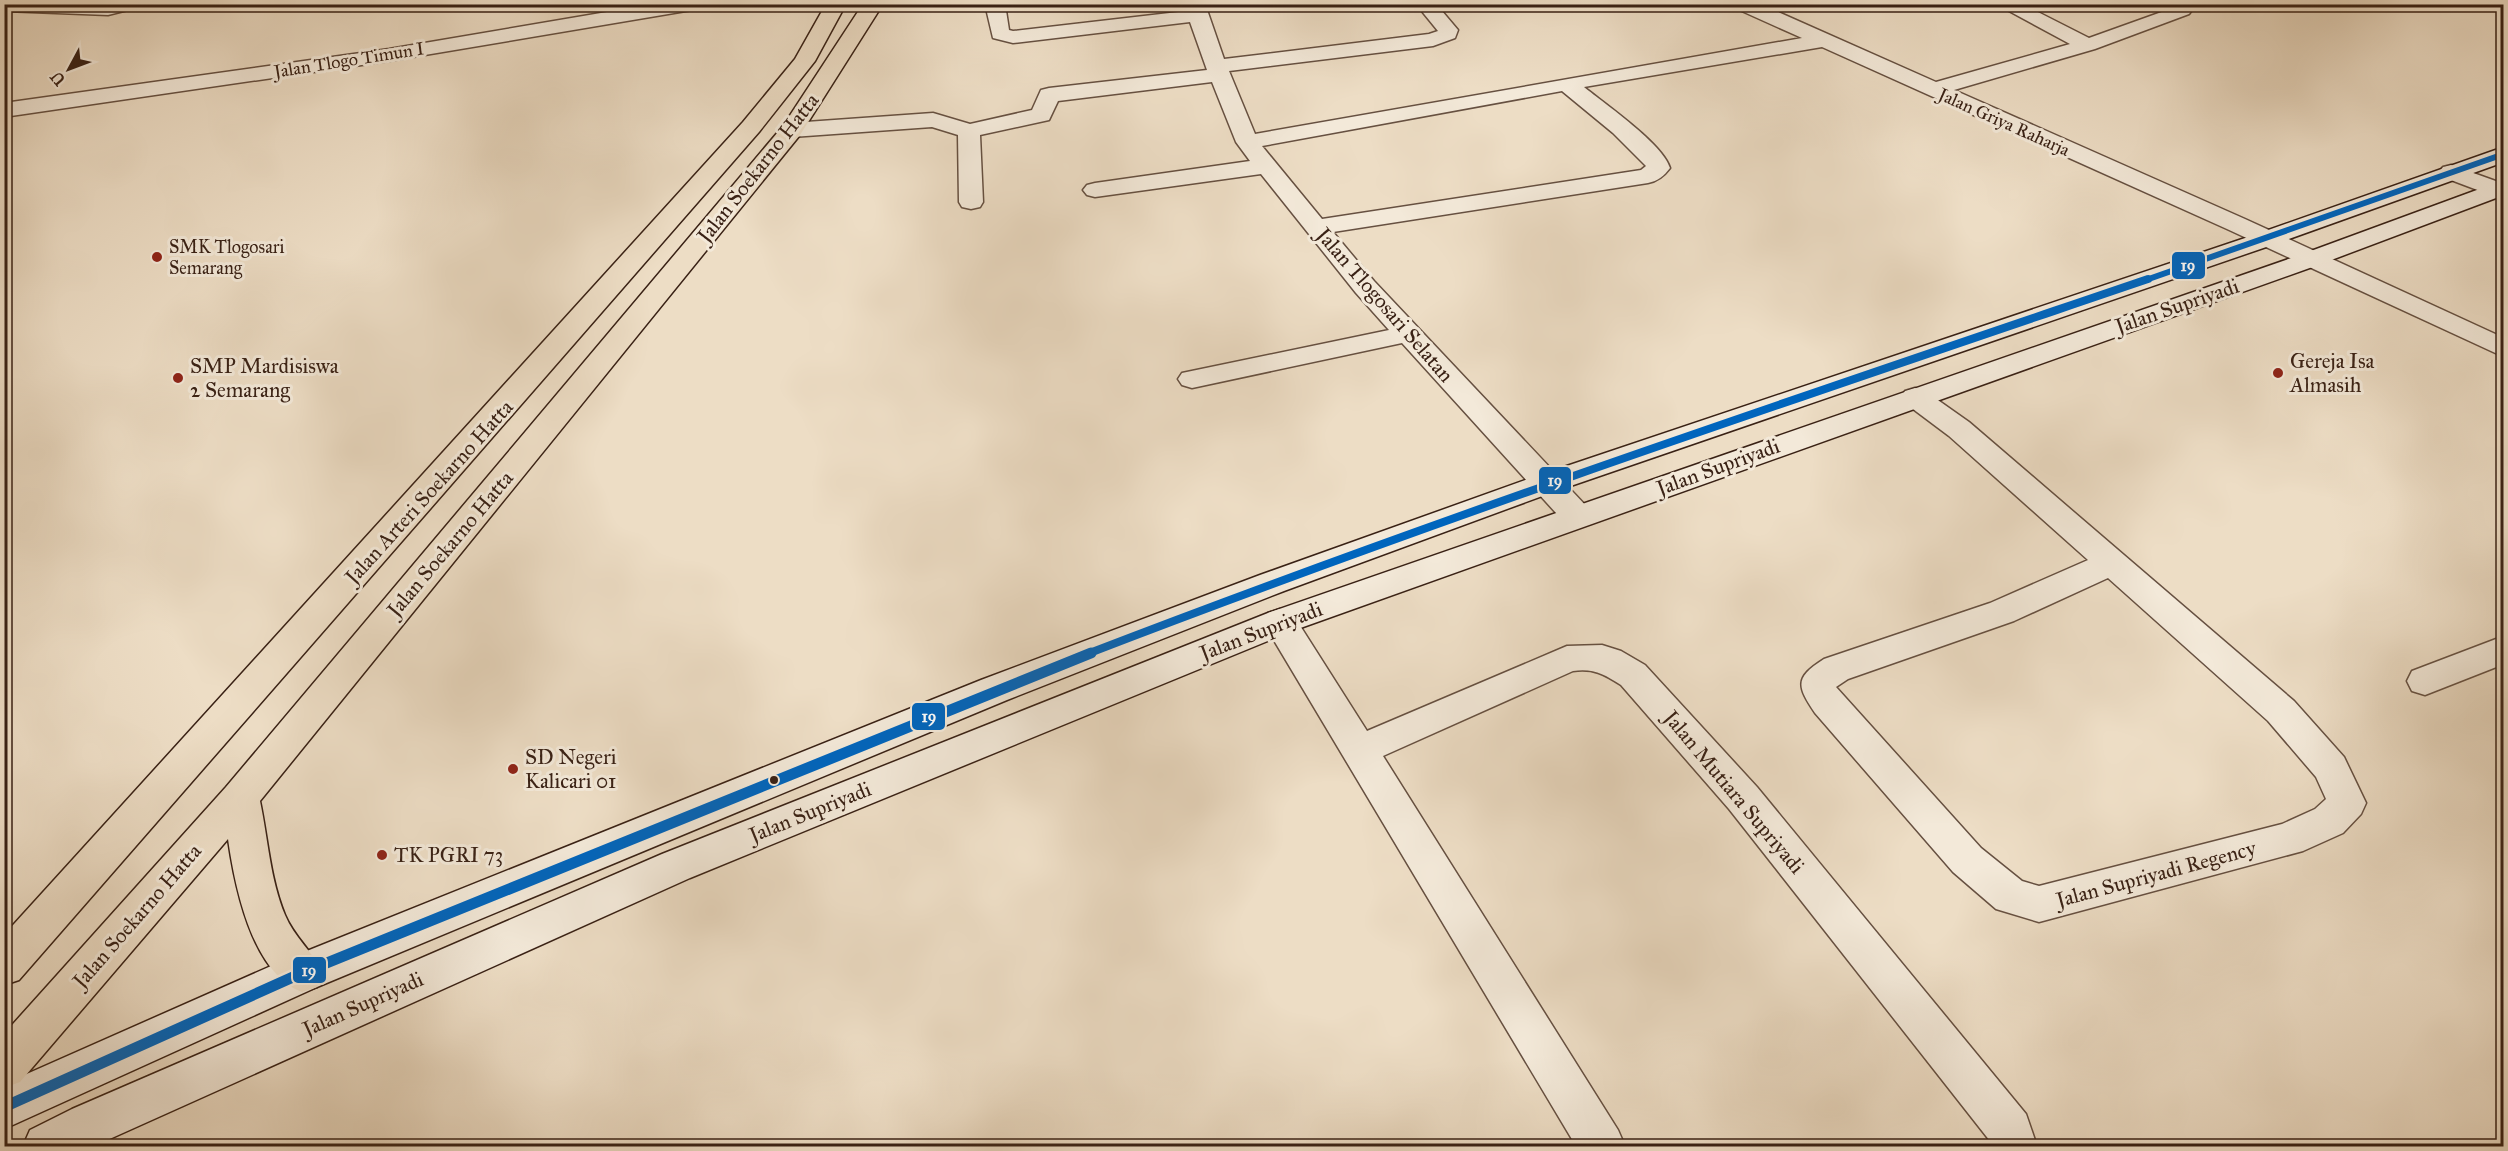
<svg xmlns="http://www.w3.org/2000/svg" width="2508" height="1151" font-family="'IM FELL Great Primer',serif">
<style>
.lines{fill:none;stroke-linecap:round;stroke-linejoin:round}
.street-casing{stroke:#665041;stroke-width:3}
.secondary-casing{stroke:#392115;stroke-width:3}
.primary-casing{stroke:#392115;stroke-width:3}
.street{fill:#f3e9d9;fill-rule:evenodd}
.secondary{fill:#f3e9d9;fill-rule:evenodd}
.primary{fill:#edddc5;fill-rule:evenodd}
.bus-1-far2-casing{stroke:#f3e9d9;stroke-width:9}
.bus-1-far1-casing{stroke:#f3e9d9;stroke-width:12}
.bus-1-casing{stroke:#f3e9d9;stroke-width:16}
.bus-1-far2{stroke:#0065bd;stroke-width:6}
.bus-1-far1{stroke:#0065bd;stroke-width:8}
.bus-1{stroke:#0065bd;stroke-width:11}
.poi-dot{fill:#8f2418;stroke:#f3e9d9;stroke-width:2}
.bus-dot{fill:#392115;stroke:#f3e9d9;stroke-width:2}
.labels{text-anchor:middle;stroke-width:6;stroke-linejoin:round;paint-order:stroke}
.far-street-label{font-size:18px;fill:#392115;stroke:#f3e9d9}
.far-poi-label{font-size:18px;fill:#392115;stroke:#f3e9d9;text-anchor:start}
.street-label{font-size:21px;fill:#392115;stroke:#f3e9d9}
.poi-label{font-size:21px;fill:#392115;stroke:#f3e9d9;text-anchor:start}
.line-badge{stroke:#f3e9d9;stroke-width:2}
.badge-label{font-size:16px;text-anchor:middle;font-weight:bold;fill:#fff}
</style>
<rect width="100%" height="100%" fill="#edddc5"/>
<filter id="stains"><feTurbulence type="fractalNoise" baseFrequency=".00333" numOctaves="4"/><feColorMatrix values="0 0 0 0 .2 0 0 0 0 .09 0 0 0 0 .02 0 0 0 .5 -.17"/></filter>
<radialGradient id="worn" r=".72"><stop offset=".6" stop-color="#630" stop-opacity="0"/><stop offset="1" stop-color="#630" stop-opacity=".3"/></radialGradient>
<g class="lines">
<!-- street casing -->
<g class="street-casing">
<path id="street" d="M4,4H138L136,8L108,15L4,11Z
M654,4H701L692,10L389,61L4,117V103L389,49Z
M985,4H1005L1009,30L1013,31L1187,11L1185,4H1205L1224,59L1429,34L1438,31L1416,4H1436L1458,30L1455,38L1433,46L1229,71L1255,134L1802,38L1735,8L1733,4H1760L1936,82L2070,44L1996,4H2022L2089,38L2184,4L2192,10L2189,14L2095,49L1954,90L2245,219L2504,338V357L2227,229L1822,47L1584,87C1605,104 1663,144 1670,168C1664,176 1658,181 1648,183L1333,232L1374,281L1588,508L1593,516L1588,524L1577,527L1566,524L1402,343L1192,388L1182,385L1178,379L1182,373L1389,330L1356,293L1261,174L1095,197L1087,195L1083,190L1087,185L1095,183L1250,161L1236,142L1212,82L1058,101L1049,120L980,135L983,202L980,207L971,209L962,207L959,202L958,135L932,127L792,137L784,135L781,130L784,125L792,123L933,113L970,124L1032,110L1041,90L1049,88L1207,70L1190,22L1013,43L993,38ZM1562,91L1613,133L1646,166L1641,170L1322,219L1262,146Z
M2451,165L2504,184V200L2443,177L2439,172L2443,167Z
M1915,388L1925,391L1969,422L2294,701L2344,757L2366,803L2361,814L2343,833L2303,851L2039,922L1996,909L1953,872L1815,713C1797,686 1794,678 1824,659L1990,603L2088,560L1949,436L1905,403L1901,397L1905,391ZM2108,578L2268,721L2316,777L2326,799L2315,809L2282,824L2039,886L2022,881L1981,848L1836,687L1848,679L2014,621Z
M1280,609L1292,613L1367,731L1567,646L1602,645L1621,651L1645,665L1757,787L2026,1114L2037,1146H1991L1990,1141L1729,809L1621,685C1604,674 1593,668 1573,671L1383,756L1618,1130L1625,1146H1576L1263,622L1268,613Z
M2504,636V664L2425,695L2412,691L2407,681L2412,671Z"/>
</g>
<!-- secondary casing -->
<g class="secondary-casing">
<path id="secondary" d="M2504,147V162L2275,244L1556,491L1284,591L1007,700L317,987L4,1129V1084L287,959L981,680L1260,575L1534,477L2257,234Z
M2504,180V195L2318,265L1292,631L690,878L94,1146H23L30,1130L72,1109L662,854L1268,613L2300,255Z"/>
</g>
<!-- primary casing -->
<g class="primary-casing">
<path id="primary" d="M826,4H846L815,61L759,132L19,980L4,985V935L743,122L795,59Z
M863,4H883L800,135L260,801C268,839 270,879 285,915C294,937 313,952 323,973L317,987L302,992C252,973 235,887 228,839L20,1082L4,1088V1034L226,787L783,126Z"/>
</g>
<!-- street -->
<use href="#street" class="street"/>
<!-- secondary -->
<use href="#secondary" class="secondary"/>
<!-- primary -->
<use href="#primary" class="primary"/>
<!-- bus-1-far2 casing -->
<g class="bus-1-far2-casing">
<path id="bus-1-far2" d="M2143,281L2504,154"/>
</g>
<!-- bus-1-far1 casing -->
<g class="bus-1-far1-casing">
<path id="bus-1-far1" d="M1087,654C1437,519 1792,400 2148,279"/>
</g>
<!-- bus-1 casing -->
<g class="bus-1-casing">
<path id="bus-1" d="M4,1107L302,973L1091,653"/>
</g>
<!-- bus-1-far2 -->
<use href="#bus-1-far2" class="bus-1-far2"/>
<!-- bus-1-far1 -->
<use href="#bus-1-far1" class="bus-1-far1"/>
<!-- bus-1 -->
<use href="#bus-1" class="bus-1"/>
</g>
<!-- markers -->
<g class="poi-dot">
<circle cx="157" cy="257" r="6"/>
<circle cx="2278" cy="373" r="6"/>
<circle cx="178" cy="378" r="6"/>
<circle cx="513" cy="769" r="6"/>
<circle cx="382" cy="855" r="6"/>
</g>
<circle class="bus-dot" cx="774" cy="780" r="5"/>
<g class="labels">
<!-- far-street labels -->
<g class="far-street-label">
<text transform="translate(349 60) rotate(-9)" y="6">Jalan Tlogo Timun I</text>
<text transform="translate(2004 122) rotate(24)" y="6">Jalan Griya Raharja</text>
</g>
<!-- far-poi labels -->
<g class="far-poi-label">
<text x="169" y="253">SMK Tlogosari<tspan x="169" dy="21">Semarang</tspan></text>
</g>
<!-- street labels -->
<g class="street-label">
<text transform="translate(758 168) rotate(-52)" y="7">Jalan Soekarno Hatta</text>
<text transform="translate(1385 305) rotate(49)" y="7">Jalan Tlogosari Selatan</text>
<text transform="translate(2177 306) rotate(-19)" y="7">Jalan Supriyadi</text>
<text transform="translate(1718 467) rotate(-20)" y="7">Jalan Supriyadi</text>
<text transform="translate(429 492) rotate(-48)" y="7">Jalan Arteri Soekarno Hatta</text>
<text transform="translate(450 544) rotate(-50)" y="7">Jalan Soekarno Hatta</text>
<text transform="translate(1261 631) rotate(-21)" y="7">Jalan Supriyadi</text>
<text transform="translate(1734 792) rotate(50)" y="7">Jalan Mutiara Supriyadi</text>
<text transform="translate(810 812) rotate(-22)" y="7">Jalan Supriyadi</text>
<text transform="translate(2156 874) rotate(-15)" y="7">Jalan Supriyadi Regency</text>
<text transform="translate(137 916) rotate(-49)" y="7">Jalan Soekarno Hatta</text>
<text transform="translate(363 1004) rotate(-24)" y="7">Jalan Supriyadi</text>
</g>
<!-- poi labels -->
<g class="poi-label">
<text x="2290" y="368">Gereja Isa<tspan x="2290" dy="24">Almasih</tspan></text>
<text x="190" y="373">SMP Mardisiswa<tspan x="190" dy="24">2 Semarang</tspan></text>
<text x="525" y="764">SD Negeri<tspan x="525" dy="24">Kalicari 01</tspan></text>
<text x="394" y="862">TK PGRI 73</text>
</g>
</g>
<g class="line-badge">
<rect x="2171" y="251" width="35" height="29" rx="6" fill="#0065bd"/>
<rect x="1538" y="466" width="34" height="29" rx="6" fill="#0065bd"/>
<rect x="911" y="702" width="35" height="29" rx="6" fill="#0065bd"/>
<rect x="292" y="956" width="35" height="28" rx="6" fill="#0065bd"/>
</g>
<g class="badge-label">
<text x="2188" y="271">19</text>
<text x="1555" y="486">19</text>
<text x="929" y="722">19</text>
<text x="309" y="976">19</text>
</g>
<!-- margin -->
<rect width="2508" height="1151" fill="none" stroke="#edddc5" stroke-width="24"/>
<rect x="6" y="6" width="2496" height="1139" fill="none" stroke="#392115" stroke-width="3"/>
<rect x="12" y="12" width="2484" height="1127" fill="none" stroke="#392115" stroke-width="1.5"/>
<!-- north arrow -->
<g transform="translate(69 69) rotate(229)" stroke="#f3e9d9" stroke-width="4.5" paint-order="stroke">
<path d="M0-4.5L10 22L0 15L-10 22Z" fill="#392115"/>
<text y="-9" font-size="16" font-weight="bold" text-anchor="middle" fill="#392115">U</text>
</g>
<rect width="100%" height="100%" filter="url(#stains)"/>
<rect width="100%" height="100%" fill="url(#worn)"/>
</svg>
